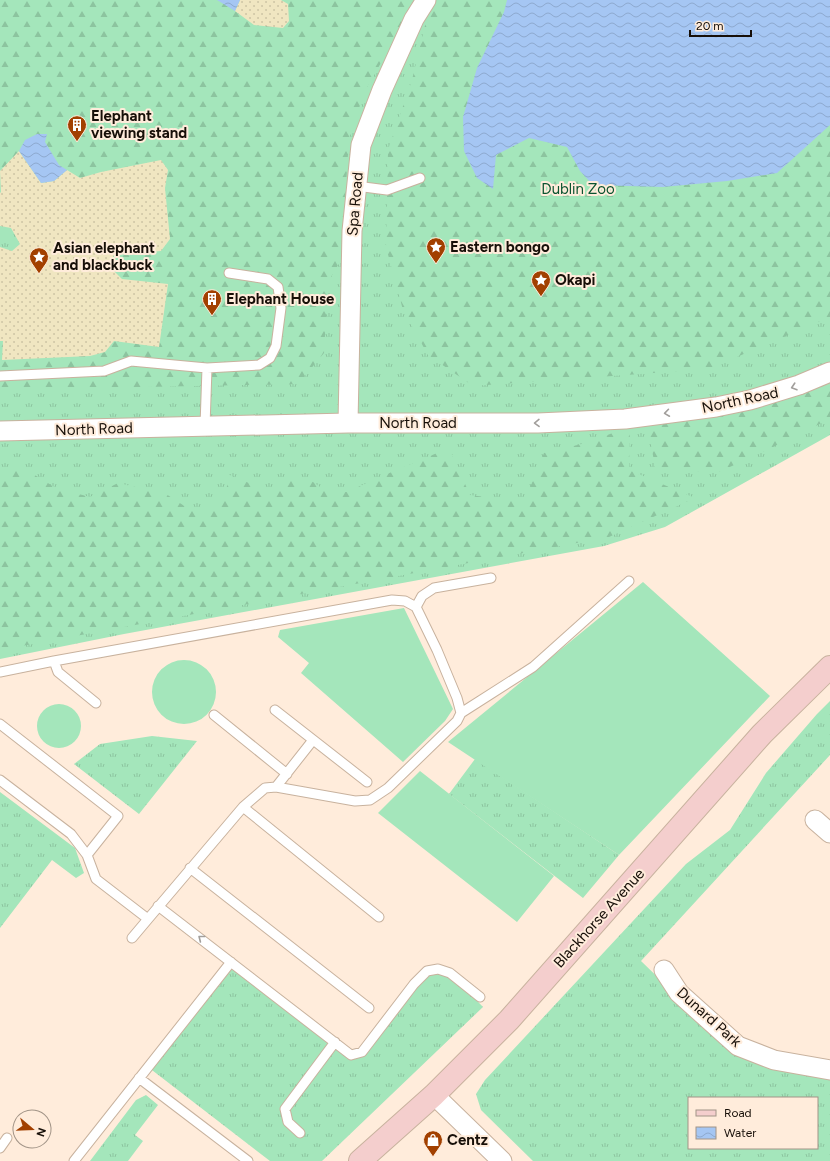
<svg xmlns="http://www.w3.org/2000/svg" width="830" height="1161" font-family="Figtree,sans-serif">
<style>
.grass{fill:url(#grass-tufts);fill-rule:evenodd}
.forest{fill:url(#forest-firs)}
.sand{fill:url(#sand-dots)}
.garden{fill:#a4e6bb}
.water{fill:url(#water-waves)}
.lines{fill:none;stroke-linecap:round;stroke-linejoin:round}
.service-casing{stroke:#c8b29e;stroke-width:11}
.minor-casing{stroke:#c8b29e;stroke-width:21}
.secondary-casing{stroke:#c8b29e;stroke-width:24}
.service{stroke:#fff;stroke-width:9}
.minor{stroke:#fff;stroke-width:19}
.secondary{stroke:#f4cecd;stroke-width:22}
.oneway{stroke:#a29f9c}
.labels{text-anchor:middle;stroke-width:4;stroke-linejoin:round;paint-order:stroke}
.poi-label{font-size:15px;font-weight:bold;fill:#170f08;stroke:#ffecdb;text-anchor:start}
.park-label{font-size:15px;fill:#0b5430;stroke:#ffecdb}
.street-label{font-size:15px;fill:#170f08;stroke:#ffecdb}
</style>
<defs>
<pattern id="grass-tufts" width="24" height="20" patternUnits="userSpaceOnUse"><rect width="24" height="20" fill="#a4e6bb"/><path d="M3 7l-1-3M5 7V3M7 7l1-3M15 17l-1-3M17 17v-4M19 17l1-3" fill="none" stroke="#8cc49f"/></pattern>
<pattern id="forest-firs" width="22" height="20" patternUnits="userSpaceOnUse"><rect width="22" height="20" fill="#a4e6bb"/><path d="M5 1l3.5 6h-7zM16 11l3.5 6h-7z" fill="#8cc49f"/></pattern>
<pattern id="sand-dots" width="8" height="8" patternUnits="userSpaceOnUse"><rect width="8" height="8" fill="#f0e6c1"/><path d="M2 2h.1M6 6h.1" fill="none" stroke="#cdc4a4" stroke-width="1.8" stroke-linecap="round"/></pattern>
<pattern id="water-waves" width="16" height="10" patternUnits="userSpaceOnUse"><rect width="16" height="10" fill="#a5c6f3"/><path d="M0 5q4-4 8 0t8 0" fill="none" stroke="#8da9cf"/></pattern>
</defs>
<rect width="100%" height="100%" fill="#ffecdb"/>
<!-- grass -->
<path class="grass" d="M0,0H830V435L665,527L604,546L124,634L0,659Z
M830,701V755L641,961L738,1055L830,1078V1161H533L481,1110L476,1094L485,1080L686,864L730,830L766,773L817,714ZM689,1098H817V1148H689Z
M152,736L197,741L139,814L74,764L100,744Z
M475,759L619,855L583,898L449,794Z
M0,792L75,848L84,873L76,878L52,860L0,928Z
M231,962L351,1055L362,1052L427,971L450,973L483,1007L322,1161H270L148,1067Z
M146,1095L158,1105L135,1135L143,1141L128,1161H90L136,1100Z"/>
<!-- forest -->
<path class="forest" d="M0,0H217L235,11L254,25L289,21L288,4L281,0H416L364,93L349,139L341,260L328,282L324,353L298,384L0,390V341H3L2,359L105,352L168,284L122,279L113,270V256L125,249L136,253L170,239L165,188L168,170L136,164L80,178L59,165L45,142L25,140L19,151L1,171V192L0,193Z
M438,0H507L504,12L477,178L493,188L496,155L529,138L567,147L580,171L662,187L727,181L777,173L830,125V317L709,369L473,386L428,355L403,310L386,247L388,150L412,80L428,13Z
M830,380V419L748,459L716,473L655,467L647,421L681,414L705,418L730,407L760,406L791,399Z
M630,426L629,470L695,498L609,537L0,650V477L20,466L56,488L90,497L118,483L166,494L192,511L201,510L223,501L230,475L270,492L289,474L313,482L327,492H347L387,474L449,448L470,495L524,502L544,453L590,442Z"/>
<!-- sand -->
<path class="sand" d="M240,0H281L288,4L289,21L283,28L254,25L235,11Z
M19,151L41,183L54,181L67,170L80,178L101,172L161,160L168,170L165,188L170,239L161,251L136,253L125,249L113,256V270L122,279L168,284L159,347L114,341L105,352L90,356L2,360L3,341H0V247L12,251L20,244L11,228L0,226V193L1,192L0,171Z"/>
<!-- garden -->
<path class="garden" d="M643,582L770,696L619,855L448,742Z
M404,608L453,709L445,721L403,762L301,673L309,663L278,637L280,630Z
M152 692a32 32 0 1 1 64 0a32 32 0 1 1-64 0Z
M37 726a22 22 0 1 1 44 0a22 22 0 1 1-44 0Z
M420,771L554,876L517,922L378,813Z"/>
<!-- water -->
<path class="water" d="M217,0H240L235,11Z
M507,0H830V125L777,173L727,181L663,187L593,185L580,171L567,147L529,138L496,155L493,189L477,178L464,151L463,117L477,68L504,12Z
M37,134H47L45,142L59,165L67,170L54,181L41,183L19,151L25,140Z"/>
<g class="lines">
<!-- service casing -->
<g class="service-casing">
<path id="service" d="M356,186L387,190L420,178
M0,376L104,371L131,361L207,368L259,365L270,358L276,346L281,308L278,287L268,279L229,273
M205,426L207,368
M416,607L422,596L434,588L491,578
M54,661L58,672L96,703
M0,672L54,661L392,600L405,601L416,607L437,650L457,698L461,713L457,721L388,788L370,800L355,801L276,787L265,788L243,807L148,919L96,879L87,855L71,834L0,780
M275,710L367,782
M461,713L533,667L629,581
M214,715L287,774
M0,724L118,816L87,855
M276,787L313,740
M243,807L379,917
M190,868L369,1008
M158,906L351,1055L362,1052L414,984L427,971L438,969L450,973L480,997
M132,938L148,919
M139,1078L248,1161
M300,1133L288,1122L285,1109L335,1042
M0,1148L7,1138
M74,1161L231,962"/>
</g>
<!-- minor casing -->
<g class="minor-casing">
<path id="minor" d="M348,423L352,231L361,145L382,90L414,19L426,0
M0,431L348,423H538L625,419L716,407L750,400L799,385L830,372
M815,820L830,833
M664,970L679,993L738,1046L774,1060L830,1070
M434,1095L502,1161"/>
</g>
<!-- secondary casing -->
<g class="secondary-casing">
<path id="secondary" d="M360,1161L434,1095L509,1020L762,734L830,667"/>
</g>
<!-- service -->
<use href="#service" class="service"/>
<!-- minor -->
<use href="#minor" class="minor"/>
<!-- secondary -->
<use href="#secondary" class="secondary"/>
</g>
<!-- one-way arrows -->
<defs><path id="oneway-chevron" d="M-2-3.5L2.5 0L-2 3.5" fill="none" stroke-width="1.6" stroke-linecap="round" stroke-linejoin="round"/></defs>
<g class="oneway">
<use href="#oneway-chevron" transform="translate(794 387) rotate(162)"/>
<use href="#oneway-chevron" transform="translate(667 413) rotate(172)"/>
<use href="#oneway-chevron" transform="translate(537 423) rotate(179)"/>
<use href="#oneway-chevron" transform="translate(201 938) rotate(-142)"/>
</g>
<!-- icons -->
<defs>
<g id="building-pin" transform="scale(1)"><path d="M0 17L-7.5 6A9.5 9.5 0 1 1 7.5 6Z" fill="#a24000" stroke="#ffecdb"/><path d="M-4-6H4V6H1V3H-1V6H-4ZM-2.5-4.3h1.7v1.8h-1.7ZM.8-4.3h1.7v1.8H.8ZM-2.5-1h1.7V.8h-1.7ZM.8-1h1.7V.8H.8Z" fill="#fff"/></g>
<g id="sight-pin" transform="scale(1)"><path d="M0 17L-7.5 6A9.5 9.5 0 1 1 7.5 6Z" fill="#a24000" stroke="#ffecdb"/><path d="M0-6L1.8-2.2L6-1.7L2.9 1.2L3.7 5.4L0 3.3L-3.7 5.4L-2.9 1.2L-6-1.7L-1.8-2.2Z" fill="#fff"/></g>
<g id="shop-pin" transform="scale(1)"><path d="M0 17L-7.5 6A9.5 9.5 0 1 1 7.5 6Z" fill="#a24000" stroke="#ffecdb"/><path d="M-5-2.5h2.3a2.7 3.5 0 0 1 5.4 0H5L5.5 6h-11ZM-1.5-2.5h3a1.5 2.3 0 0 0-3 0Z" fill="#fff"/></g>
</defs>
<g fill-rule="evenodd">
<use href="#building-pin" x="77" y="125"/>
<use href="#sight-pin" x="436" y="247"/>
<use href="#sight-pin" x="39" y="257"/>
<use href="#sight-pin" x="541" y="280"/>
<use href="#building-pin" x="212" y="299"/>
<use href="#shop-pin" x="433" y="1140"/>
</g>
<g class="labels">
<!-- poi labels -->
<g class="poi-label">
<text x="91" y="121">Elephant<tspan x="91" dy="17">viewing stand</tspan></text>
<text x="450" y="252">Eastern bongo</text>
<text x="53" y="253">Asian elephant<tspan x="53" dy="17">and blackbuck</tspan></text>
<text x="555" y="285">Okapi</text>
<text x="226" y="304">Elephant House</text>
<text x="447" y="1145">Centz</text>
</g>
<!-- park labels -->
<g class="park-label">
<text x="578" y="194">Dublin Zoo</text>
</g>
<!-- street labels -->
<g class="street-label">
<text transform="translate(355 204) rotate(-85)" y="5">Spa Road</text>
<text transform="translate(740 400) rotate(-12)" y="5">North Road</text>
<text x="418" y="428">North Road</text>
<text transform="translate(94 429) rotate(-2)" y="5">North Road</text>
<text transform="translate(599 918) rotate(-48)" y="5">Blackhorse Avenue</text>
<text transform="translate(709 1017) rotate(42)" y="5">Dunard Park</text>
</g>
</g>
<!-- legend -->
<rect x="688" y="1097" width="130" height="52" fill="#ffecdb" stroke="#a29487"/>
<rect x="696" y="1110" width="20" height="6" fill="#f4cecd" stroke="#a29487"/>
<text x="724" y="1117" font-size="12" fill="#170f08">Road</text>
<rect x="696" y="1127" width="20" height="12" fill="url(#water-waves)" stroke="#a29487"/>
<text x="724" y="1137" font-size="12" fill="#170f08">Water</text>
<!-- north arrow -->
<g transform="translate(32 1129) rotate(109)"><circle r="19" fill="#ffecdb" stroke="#a29487"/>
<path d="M0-3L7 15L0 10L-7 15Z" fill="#a24000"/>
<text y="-6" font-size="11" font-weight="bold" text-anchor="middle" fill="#170f08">N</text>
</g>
<!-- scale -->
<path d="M690 30v6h61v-6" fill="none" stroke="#170f08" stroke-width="2"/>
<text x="696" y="30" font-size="12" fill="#170f08" stroke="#ffecdb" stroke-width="3" paint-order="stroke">20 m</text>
</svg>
